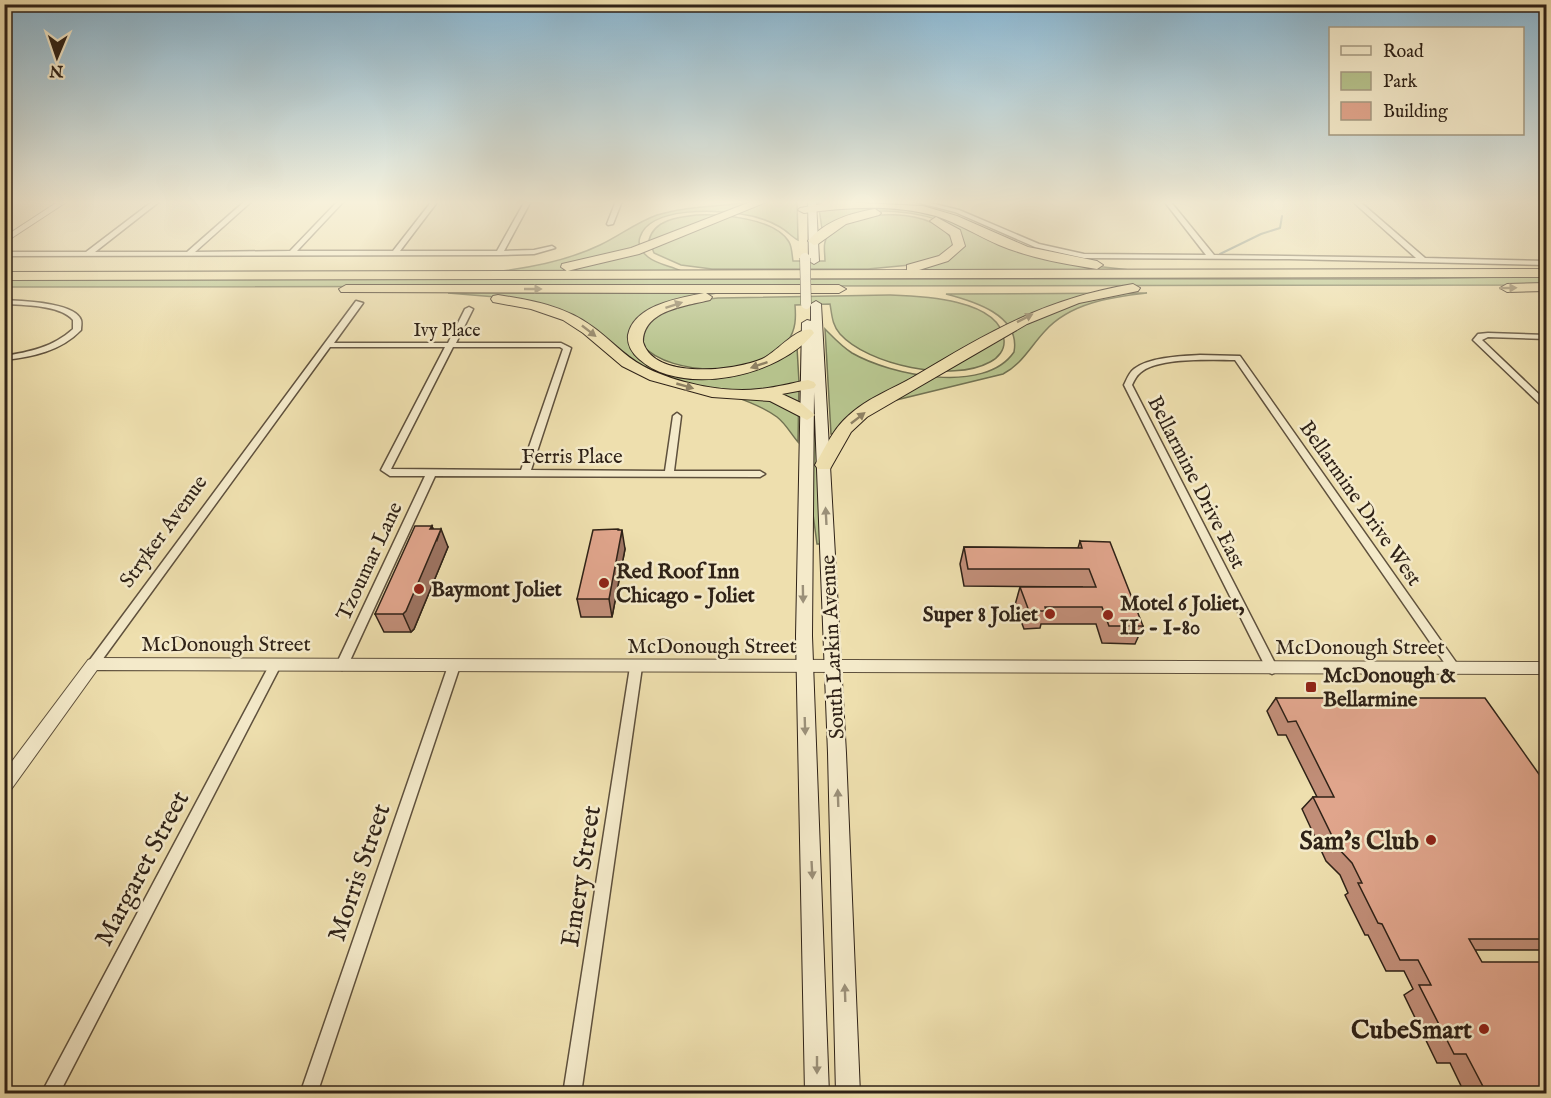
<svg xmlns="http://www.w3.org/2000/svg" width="1551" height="1098" font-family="'IM FELL English',serif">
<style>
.green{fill:#b6c28c;stroke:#727252;stroke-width:1.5}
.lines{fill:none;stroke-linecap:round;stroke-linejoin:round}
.stream{stroke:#707e75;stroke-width:2}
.minor-casing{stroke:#5f513d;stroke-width:3}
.tertiary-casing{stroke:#5f513d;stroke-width:2}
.secondary-casing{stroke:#2f2217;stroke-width:2}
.motorway-casing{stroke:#2f2217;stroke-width:2}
.minor{fill:#f4eaca;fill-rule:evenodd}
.tertiary{fill:#f4eaca;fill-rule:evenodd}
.secondary{fill:#f4eaca;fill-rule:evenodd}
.motorway{fill:#eedfae;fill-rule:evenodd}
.secondary-bridge-casing{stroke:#2f2217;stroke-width:11;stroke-linecap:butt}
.secondary-bridge{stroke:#f4eaca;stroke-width:10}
.wall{fill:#c18e78;stroke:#2f2217;stroke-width:1.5}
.shaded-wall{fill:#9d7462;stroke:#2f2217;stroke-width:1.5}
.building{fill:#e0a58c;stroke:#2f2217;stroke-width:1.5}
.oneway{fill:#8e8062}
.oneway2{fill:#9b9079}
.poi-dot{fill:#8f2418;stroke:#f4eaca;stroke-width:2}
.labels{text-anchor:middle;stroke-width:5;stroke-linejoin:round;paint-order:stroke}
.far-street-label{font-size:18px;fill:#2f2217;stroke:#f4eaca}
.street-label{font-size:21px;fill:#2f2217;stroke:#f4eaca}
.poi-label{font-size:21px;font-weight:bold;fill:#2f2217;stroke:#f4eaca;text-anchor:start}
.near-poi-label{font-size:26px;font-weight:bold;fill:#2f2217;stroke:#f4eaca;text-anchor:end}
.near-street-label{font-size:26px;fill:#2f2217;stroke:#f4eaca}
</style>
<rect width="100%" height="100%" fill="#eedfae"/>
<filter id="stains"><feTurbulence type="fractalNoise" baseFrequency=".00333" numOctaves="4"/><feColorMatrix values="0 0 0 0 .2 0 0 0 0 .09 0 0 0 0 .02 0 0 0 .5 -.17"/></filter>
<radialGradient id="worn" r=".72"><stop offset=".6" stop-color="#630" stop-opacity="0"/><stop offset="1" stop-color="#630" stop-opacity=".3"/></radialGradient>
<!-- green -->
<path class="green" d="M757,201H797L798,240C792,237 787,231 780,227C768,220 755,216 741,214C717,210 650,206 640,237C637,245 642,252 648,257C658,265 672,266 681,271L493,272C530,268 567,261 600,245C619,236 637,222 657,215C690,205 724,207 757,201Z
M818,201H866L932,213L990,238L1086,265L1130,270L900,271C920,268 949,264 962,247C967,216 892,208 871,212C854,215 838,223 822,229Z
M696,215C721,214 775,218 789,242C792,247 792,255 793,261H825C825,252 822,242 829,234C852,207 939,207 953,242L952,247L937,258L910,265L868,269H712L681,265L654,253L649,240C654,220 678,217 696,215Z
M1546,276V284L1512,285L5,287V279H1405Z
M448,293H717L700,296L640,320L643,359L715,376L797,347L799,382L798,442C791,434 786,424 777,417C747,395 687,384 650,373L639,368L595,330L508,298Z
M1147,293C1111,297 1070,303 1045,331C1030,347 1022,364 1003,374L884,403L836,434H831L825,329C833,337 841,346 852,353C890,375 985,395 1014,352C1021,315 973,301 946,294Z
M889,295C919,296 1000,298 1004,340C1005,350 998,358 990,362C952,383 868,365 840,334C832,325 832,315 830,304L795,305C796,318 796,329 788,341C762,377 671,378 642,345L643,328L662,312L700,300L718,298Z
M813,406H816L821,544H817L811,499Z"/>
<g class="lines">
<!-- stream -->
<path class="stream" d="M1220,254L1261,234L1280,228L1282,216"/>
<!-- minor casing -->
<g class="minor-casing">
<path id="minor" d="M153,201H160L95,252H187L245,201H252L195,252L290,251L338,201H344L297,251H393L432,201H438L400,251H497L525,201H531L504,251L534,250L552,246L555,248L534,254L499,255L4,256V252H86Z
M616,201H622L613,224L608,225L607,224Z
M912,201H922L959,210L1039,244L1084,254L1206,255L1164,201H1170L1214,255L1416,258L1352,201H1359L1425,258L1546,261V265L1289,259L1084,258L1035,247L955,212Z
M4,300C20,301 75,302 81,320C82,323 81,327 81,330C61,351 32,357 4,360V356C30,352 53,347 73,329V320C61,305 23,305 4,304Z
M356,301L363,303L334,343H448L465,309L469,307L473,309L456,343H561L571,348L531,470L665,471L673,416L677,413L681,416L674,471H760L765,474L760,477L435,476L348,665L346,668L342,670L338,668L336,665L425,476H390L381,470L445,347H330L97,667L93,669L89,667L87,664L89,661ZM453,347H560L563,349L521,470L391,469Z
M1488,333L1546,335V339L1488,337L1482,340L1546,401V407H1543L1473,340L1478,334Z
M1200,355L1240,356L1458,665L1460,668L1458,671L1454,673L1450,671L1235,360C1212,360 1157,357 1140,373C1136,376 1134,381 1132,385L1278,669L1276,672L1272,674L1268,672L1124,385C1127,379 1129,373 1134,369C1149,357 1182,356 1200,355Z
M275,660L279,662L281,665L59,1094H41L271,662Z
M454,661L458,663L460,666L317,1094H300L448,666L450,663Z
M636,662L640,664L642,667L581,1094H563L630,667L632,664Z"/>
</g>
<!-- tertiary casing -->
<g class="tertiary-casing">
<path id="tertiary" d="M59,201H68L4,243V237Z
M93,658L1546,662V674L97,670L10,791L4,794V772L88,660Z"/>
</g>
<!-- secondary casing -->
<g class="secondary-casing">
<path id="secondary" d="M808,201H816L819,261L814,264L809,261Z
M816,301L821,304L846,753L860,1094H836L828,753L814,392L812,636L829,1094H805L796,636L802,323L807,320L811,321V304Z"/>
</g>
<!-- motorway casing -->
<g class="motorway-casing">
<path id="motorway" d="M753,201H769L639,254L567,271L561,267L562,264L631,248Z
M818,201L923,206L957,216L1028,247L1097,261L1103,265L1097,269C1064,264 1030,258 999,245C978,236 958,223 936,216C894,204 847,207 804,213L798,210L800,208L822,204Z
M875,209L881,213L879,215L846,224L818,244L814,245L808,241C825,221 850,213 875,209Z
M936,217L960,230L965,246L948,261L919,270L1546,269V277L4,280V272L907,270V265L939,256L953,245L950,235L930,221Z
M1546,283V291L1507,292L1500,288L1507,284Z
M1133,284L1140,288L1138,291L1079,303L1027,324L867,417L851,432L830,469H818L815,465C825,448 833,429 848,416C867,398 893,389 915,376C989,332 1046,298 1133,284Z
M346,285H839L846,289L839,293H706L712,297L710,300C686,306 643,310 643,342C654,380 734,371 762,359C776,353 797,326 812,330L814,333C780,376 682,398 639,359C632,353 627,345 628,335C634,305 679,298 704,293L341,292L339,289Z
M498,295C531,300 565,306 593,327C610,339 624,356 643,366C674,383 724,393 759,389C774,388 792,383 808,380L814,382L816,385L814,388L782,394L801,403L815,415L807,420L770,401L712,397L650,380L622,366L583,333L563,320L531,309L493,302L491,299L493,296Z"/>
</g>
<!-- minor -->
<use href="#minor" class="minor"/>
<!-- tertiary -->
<use href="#tertiary" class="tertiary"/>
<!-- secondary -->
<use href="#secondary" class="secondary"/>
<!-- motorway -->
<use href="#motorway" class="motorway"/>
<!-- secondary-bridge casing -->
<g class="secondary-bridge-casing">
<path id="secondary-bridge" d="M805,258L806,304"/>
</g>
<!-- secondary-bridge -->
<use href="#secondary-bridge" class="secondary-bridge"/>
</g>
<!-- wall -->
<path class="wall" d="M432,526L433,529L448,547L414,629L411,632H384L375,614Z
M619,530L625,549L612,617H581L577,599Z
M1080,541L1143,626L1135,644L1102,643L1096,624H1041L1040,628L1024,629L1015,605L1020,587H1083L964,586L960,564L964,547L1078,548Z
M1276,698L1546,784V950H1475L1546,1094H1465L1450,1063H1437L1404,995L1413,989L1404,971H1386L1368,935H1365L1345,895L1348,893L1340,875L1326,861L1302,809L1313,797H1317L1286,735H1278L1267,711Z"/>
<!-- shaded-wall -->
<path class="shaded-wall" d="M432,526L437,540L441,529L448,547L414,629L411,632L403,614Z
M618,529L620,540L622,530L625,549L612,617L609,599Z"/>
<!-- building -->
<path class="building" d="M415,526H432L430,529H441L406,611L403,614H375Z
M618,529V530H622L609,599H577L593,530Z
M1080,541L1110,542L1143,626H1109L1102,607H1045L1046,611H1029L1020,587H1096L1089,569H968L964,547L1082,548Z
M1276,698H1485L1546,784V939H1469L1482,962H1546V1094H1487L1466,1054H1454L1419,985H1431L1418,960H1400L1382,924L1378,923L1358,883H1362L1352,863L1338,848L1313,797H1334L1296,721L1288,722Z"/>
<!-- one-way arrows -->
<defs><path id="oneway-solid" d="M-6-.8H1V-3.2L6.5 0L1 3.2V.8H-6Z" transform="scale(1.5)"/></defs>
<g class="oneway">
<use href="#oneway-solid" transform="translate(1508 288) rotate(-1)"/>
<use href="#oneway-solid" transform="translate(533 289)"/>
<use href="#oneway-solid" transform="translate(674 305) rotate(-18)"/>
<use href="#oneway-solid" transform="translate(1025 318) rotate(-27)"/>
<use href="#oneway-solid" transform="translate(589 331) rotate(38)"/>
<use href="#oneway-solid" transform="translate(759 365) rotate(161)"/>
<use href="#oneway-solid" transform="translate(685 386) rotate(16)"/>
<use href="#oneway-solid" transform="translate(858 418) rotate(-38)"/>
</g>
<g class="oneway2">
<use href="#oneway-solid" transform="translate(826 516) rotate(-93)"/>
<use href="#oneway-solid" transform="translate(803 594) rotate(89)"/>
<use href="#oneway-solid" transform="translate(805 726) rotate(88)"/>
<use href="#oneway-solid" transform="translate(838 798) rotate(-92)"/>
<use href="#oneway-solid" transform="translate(812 870) rotate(87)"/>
<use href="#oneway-solid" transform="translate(845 993) rotate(-92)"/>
<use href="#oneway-solid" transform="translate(817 1065) rotate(90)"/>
</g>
<!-- sky -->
<linearGradient id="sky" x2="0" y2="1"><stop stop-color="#89b7d3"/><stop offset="0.57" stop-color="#f7f1db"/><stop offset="1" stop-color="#f7f1db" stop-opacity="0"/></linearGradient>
<rect width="1551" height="355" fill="url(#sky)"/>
<!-- markers -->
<g class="poi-dot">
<circle cx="604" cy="583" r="6"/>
<circle cx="419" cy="589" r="6"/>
<circle cx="1050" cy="614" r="6"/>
<circle cx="1108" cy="615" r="6"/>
<rect x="1305" y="681" width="12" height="12" rx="3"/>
<circle cx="1431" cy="840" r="6"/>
<circle cx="1484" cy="1029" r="6"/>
</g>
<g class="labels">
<!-- far-street labels -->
<g class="far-street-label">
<text x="447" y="336">Ivy Place</text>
</g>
<!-- street labels -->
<g class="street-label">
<text x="572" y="463">Ferris Place</text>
<text transform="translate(1197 482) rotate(63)" y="7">Bellarmine Drive East</text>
<text transform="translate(1361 503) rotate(55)" y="7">Bellarmine Drive West</text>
<text transform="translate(163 531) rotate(-54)" y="7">Stryker Avenue</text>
<text transform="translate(369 561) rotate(-65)" y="7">Tzoumar Lane</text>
<text x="226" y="651">McDonough Street</text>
<text x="712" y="653">McDonough Street</text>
<text transform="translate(832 647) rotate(-93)" y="7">South Larkin Avenue</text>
<text x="1360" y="654">McDonough Street</text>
</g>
<!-- poi labels -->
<g class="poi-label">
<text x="616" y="578">Red Roof Inn<tspan x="616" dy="24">Chicago - Joliet</tspan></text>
<text x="431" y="596">Baymont Joliet</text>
<text x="1120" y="610">Motel 6 Joliet,<tspan x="1120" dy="24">IL - I-80</tspan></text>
<text x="1038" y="621" text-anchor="end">Super 8 Joliet</text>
<text x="1323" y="682">McDonough &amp;<tspan x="1323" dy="24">Bellarmine</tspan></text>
</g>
<!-- near-poi labels -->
<g class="near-poi-label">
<text x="1419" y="849">Sam's Club</text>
<text x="1472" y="1038">CubeSmart</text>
</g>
<!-- near-street labels -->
<g class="near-street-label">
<text transform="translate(141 868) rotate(-62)" y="9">Margaret Street</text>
<text transform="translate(358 872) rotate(-71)" y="9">Morris Street</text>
<text transform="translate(580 876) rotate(-81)" y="9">Emery Street</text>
</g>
</g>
<!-- margin -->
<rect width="1551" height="1098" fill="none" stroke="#eedfae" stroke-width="24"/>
<rect x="6" y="6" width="1539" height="1086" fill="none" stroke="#2f2217" stroke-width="3"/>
<rect x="12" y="12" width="1527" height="1074" fill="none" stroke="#2f2217" stroke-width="1.5"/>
<!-- legend -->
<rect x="1329" y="27" width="195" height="108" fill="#f4eaca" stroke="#a59a82" stroke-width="1.5"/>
<rect x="1341" y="46" width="30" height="9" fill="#f4eaca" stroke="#a59a82" stroke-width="1.5"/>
<text x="1383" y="57" font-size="18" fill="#2f2217">Road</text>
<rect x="1341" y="72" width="30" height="18" fill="#b6c28c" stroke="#a59a82" stroke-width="1.5"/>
<text x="1383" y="87" font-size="18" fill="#2f2217">Park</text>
<rect x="1341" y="102" width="30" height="18" fill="#e0a58c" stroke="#a59a82" stroke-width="1.5"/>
<text x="1383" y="117" font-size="18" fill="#2f2217">Building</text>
<!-- north arrow -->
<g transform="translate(57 57) rotate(182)" stroke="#f4eaca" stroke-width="4.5" paint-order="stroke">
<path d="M0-4.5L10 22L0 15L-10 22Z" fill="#2f2217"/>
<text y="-9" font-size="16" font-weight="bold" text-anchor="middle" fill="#2f2217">N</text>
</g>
<rect width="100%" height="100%" filter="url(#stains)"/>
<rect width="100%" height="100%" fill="url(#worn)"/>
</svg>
